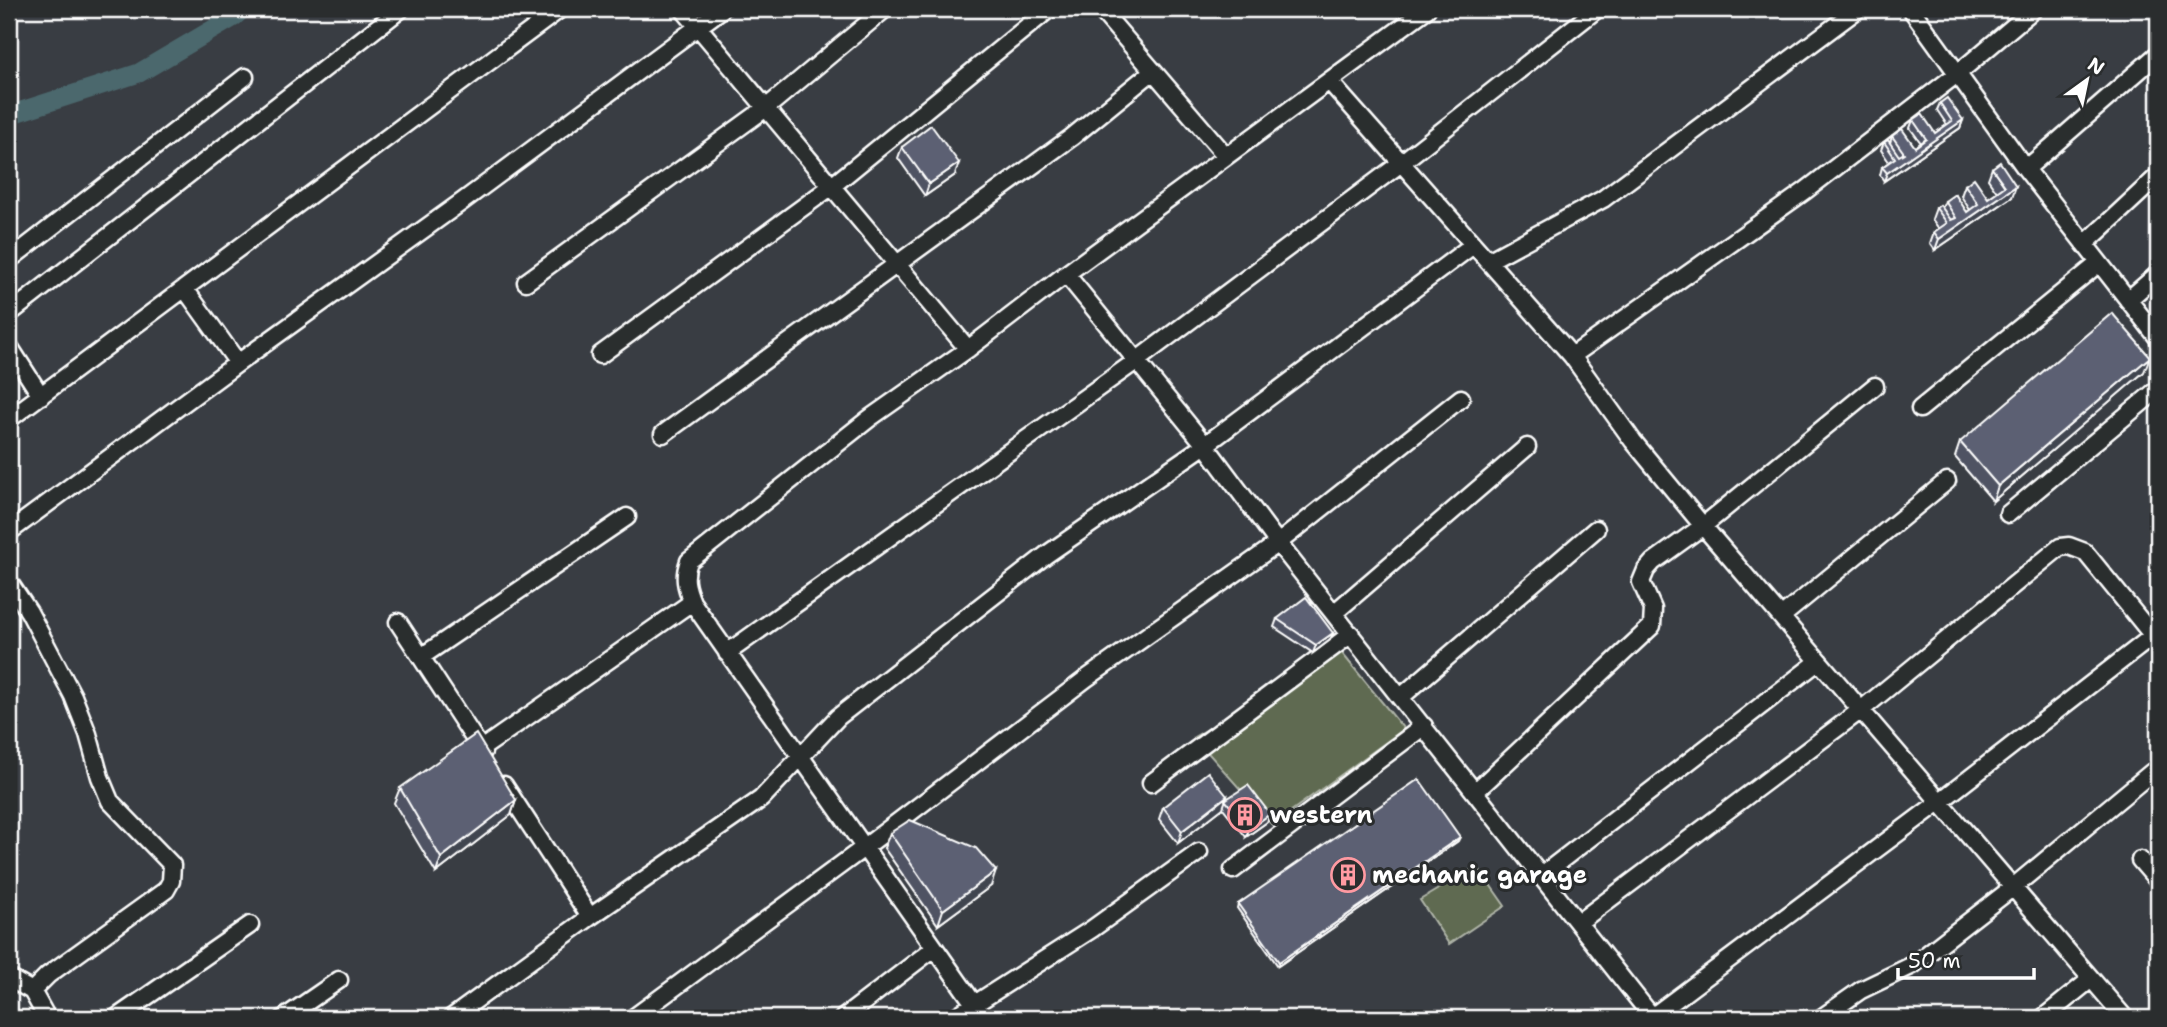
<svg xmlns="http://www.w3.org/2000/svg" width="2167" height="1027" font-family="'Shantell Sans',sans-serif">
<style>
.green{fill:#5f6a51;stroke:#afb4a8;stroke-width:2}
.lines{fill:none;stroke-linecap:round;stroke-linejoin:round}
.canal{stroke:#4b686d;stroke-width:19}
.street-casing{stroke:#fff;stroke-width:21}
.street{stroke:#2a2d2e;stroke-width:16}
.wall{fill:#4f5363;stroke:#fff;stroke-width:2}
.shaded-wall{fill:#404450;stroke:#fff;stroke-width:2}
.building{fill:#5c6173;stroke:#fff;stroke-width:2}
.labels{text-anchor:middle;stroke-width:6;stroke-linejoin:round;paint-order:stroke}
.poi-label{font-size:24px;font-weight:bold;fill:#fff;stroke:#2a2d2e;text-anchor:start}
</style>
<rect width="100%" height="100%" fill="#393d43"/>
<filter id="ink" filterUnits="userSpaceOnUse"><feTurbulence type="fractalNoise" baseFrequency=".0143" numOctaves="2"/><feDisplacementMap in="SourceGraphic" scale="14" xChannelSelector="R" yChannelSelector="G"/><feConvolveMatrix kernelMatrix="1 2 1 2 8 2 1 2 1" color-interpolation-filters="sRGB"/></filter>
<g filter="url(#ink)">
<!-- green -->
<path class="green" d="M1341,652L1404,729L1272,825L1194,737Z
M1477,866L1505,906L1449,944L1420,900Z"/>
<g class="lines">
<!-- canal -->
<path class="canal" d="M9,115L139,73L234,17L243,9"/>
<!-- street casing -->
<g class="street-casing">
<path id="street" d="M683,9L968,349
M1100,9L1226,156
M1911,9L2026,169L2158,338
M1329,81L1572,356L1633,441L1703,526L2125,1018
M2026,169L2158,54
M2085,244L2158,176
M9,260L245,77
M1488,261L1603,199L1858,9
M1066,274L1205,445L1473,245
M526,282L766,108L885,9
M185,289L238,363
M2128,300L2158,274
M9,314L401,9
M9,346L41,396
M600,355L832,186L1049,9
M1572,356L1805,191L1957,74L2034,9
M1920,409L2099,263
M9,419L560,9
M663,434L1072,137L1153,71
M2008,514L2158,389
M9,532L238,363L463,201L722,9
M9,582L29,612L73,696L88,734L100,777L110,801L172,865L171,881L166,890L48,975L32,991L47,1018
M1334,613L1527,447
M1781,617L1947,481
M398,622L483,752
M727,653L1136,361L1401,163L1597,9
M421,657L627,517
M1401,697L1596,529
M481,749L692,602
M1151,783L1351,634
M504,785L590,917
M1476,791L1652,626L1653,609L1641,582L1646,570L1653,562L1703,526L1875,386
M2140,860L2158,881
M1233,870L1424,726
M1542,875L1819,661
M1579,922L1861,710L2060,547L2069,546L2085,552L2158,642
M9,978L32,991
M1652,1017L1938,803L2158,632
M116,1018L250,925
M284,1018L339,980
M451,1018L590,917L761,799L838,717L1046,555L1205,445L1278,543L1653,1018
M633,1018L865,847L1087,678L1278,543L1461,398
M843,1018L933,949
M953,1018L1092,929L1199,852
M984,1018L692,602C686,587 683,577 689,561L870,418L968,349L1066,274L1427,9
M1821,1018L1861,990L1913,965L2012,888L2152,772
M2043,1018L2091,979"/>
</g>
<!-- street -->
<use href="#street" class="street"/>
</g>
<!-- wall -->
<path class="wall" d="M1940,103L1963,120L1960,128L1884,181L1880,175L1882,167L1889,162L1881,150L1884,142L1890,143L1892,136L1915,147L1921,143L1910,128L1913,120L1935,133L1947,125L1937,110Z
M902,147L955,175L925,196L898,158Z
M1992,168L2012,197L1935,250L1930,243L1934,232L1939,229L1932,219L1936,208H1942L1945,201L1967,212L1970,210L1961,196L1965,185L1988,198L1997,192L1988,179Z
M2144,372L1993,501L1955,457L1960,442Z
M1277,619L1333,633L1330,640L1313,653L1274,627Z
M400,788L516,800L511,815L436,873L394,803Z
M1225,800L1267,822L1246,837L1223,808L1178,843L1159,819L1163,807Z
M890,833L991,886L938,925L884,848Z
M1458,841L1278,966L1237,908L1238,904Z"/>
<!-- shaded-wall -->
<path class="shaded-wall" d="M1963,120L1960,128L1884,181L1887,173Z
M959,163L955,175L925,196L929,184Z
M2016,186L2012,197L1935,250L1939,239Z
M2150,357L2144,372L1993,501L1998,486Z
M1333,633L1330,640L1313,653L1316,645Z
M1227,796L1223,808L1178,843L1182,831Z
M516,800L511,815L436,873L441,858Z
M1270,814L1267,822L1246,837L1249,829Z
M1460,837L1458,841L1278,966L1279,962Z
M996,871L991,886L938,925L943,910Z"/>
<!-- building -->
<path class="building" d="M1947,98L1963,120L1887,173L1882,167L1895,158L1884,142L1888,140L1899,156L1904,153L1892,136L1902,129L1915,147L1926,139L1913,120L1922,114L1935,133L1952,121L1940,103Z
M931,125L959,163L929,184L902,147Z
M2000,162L2016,186L1939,239L1934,232L1947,223L1936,208L1940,205L1951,220L1956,218L1945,201L1955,194L1967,212L1978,204L1965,185L1974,178L1988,198L2005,186L1992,168Z
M2112,313L2150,357L1998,486L1960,442Z
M1306,597L1333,633L1316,645L1277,619Z
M476,734L516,800L441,858L400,788Z
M1208,772L1227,796L1182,831L1163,807Z
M1419,779L1460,837L1279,962L1238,904Z
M1248,785L1270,814L1249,829L1225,800Z
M910,820L976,848L996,871L943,910L890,833Z"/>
</g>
<!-- icons -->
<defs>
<g id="building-ring" transform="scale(1.75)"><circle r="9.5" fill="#2a2d2e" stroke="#ff9aa2" stroke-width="1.5"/><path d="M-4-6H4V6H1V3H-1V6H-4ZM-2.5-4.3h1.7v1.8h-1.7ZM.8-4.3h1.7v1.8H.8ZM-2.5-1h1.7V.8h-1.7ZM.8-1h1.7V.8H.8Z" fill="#ff9aa2"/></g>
</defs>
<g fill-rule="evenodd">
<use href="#building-ring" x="1245" y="815"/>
<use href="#building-ring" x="1348" y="875"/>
</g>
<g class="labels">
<!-- poi labels -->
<g class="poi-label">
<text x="1270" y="823">western</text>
<text x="1372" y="883">mechanic garage</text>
</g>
</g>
<!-- margin -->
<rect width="2167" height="1027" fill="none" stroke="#2a2d2e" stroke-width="35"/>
<rect x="18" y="18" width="2132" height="992" fill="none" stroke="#fff" stroke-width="2.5" filter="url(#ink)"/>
<!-- north arrow -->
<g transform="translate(2087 80) rotate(33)" stroke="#2a2d2e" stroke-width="5" paint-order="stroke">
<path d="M0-5L12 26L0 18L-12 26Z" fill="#ffffff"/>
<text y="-10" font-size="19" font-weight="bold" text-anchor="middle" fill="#ffffff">N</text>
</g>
<!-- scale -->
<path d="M1898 968v10h136v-10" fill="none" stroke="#ffffff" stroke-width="3.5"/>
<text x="1908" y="968" font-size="21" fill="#ffffff" stroke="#2a2d2e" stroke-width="5" paint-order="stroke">50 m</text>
</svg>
